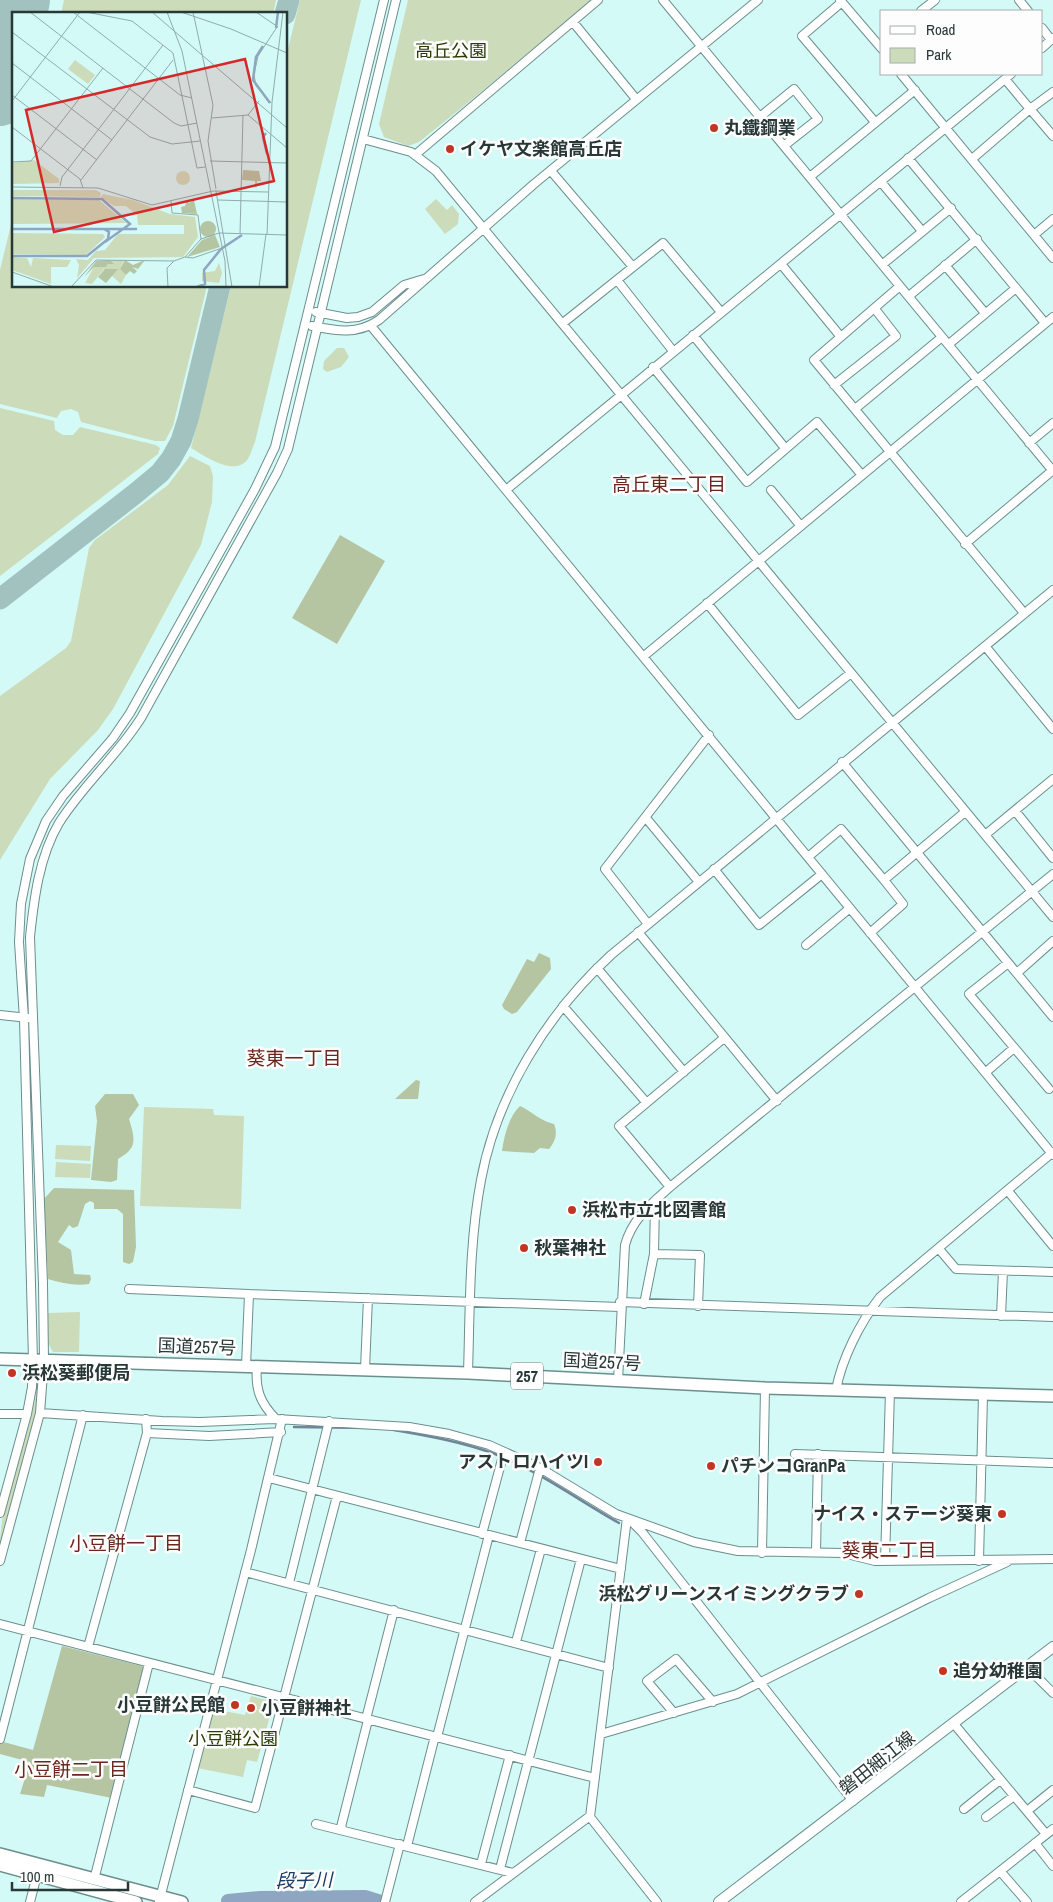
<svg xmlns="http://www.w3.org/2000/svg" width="1053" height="1902" font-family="'Archivo Narrow','Noto Sans JP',sans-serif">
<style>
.green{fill:#ccdbb9}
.forest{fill:#b5c4a1}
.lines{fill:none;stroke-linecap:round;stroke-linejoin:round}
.stream{stroke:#708599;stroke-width:2.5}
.river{stroke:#8fa6c3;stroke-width:14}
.taxiway{stroke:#a2c2c0;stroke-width:21}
.runway{stroke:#a2c2c0;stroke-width:52}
.minor-casing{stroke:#6b8f8d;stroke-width:10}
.major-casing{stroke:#6b8f8d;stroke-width:12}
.highway-casing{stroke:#6b8f8d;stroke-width:14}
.minor{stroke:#fff;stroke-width:8}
.major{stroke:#fff;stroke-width:10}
.highway{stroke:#fff;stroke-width:11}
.poi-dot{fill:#c13523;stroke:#fdfdfd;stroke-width:2}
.labels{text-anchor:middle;stroke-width:5;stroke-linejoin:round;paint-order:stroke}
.shield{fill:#fdfdfd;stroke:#687372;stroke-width:1}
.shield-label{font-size:16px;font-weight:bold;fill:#283836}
.park-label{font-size:18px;fill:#2a3c04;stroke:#fdfdfd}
.poi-label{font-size:18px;font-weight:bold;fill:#283836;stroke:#fdfdfd;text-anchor:start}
.street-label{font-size:18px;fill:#283836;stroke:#fdfdfd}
.neighbourhood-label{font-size:19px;fill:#6b271d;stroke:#fdfdfd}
.water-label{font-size:19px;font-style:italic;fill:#1b3c64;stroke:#fdfdfd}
.inset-river{fill:none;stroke:#8fa6c3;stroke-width:2.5}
.inset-road{fill:none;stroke:#8facaa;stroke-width:1}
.view{fill:#d62828;fill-opacity:0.15;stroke:#d62828;stroke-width:2.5}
.inset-edge{fill:none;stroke:#283836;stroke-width:2.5}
</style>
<rect width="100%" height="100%" fill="#d3faf7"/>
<!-- green -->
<path class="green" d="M64,0H276L273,14H61Z
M300,0H361L255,442C252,448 250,459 244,463C230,474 203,455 191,448L231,286H286V57Z
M408,0H592L470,101L419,142L408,146L384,137L379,124Z
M436,199L447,210L452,205L459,214L458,224L445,234L425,209Z
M14,212V286H207L173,426L165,441H155L81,422L78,412L71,409L61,411L57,418L0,404V270Z
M337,348H344L349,357L341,367L327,372L323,369L324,361Z
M0,408L54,421L55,430L63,435H73L80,427L156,445L160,448L158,454L0,576Z
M190,456L210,466L213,476L212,502L201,545L113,709L98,730L50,779L0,860V696L66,648L71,641L89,548L95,540L168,485Z
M144,1107L213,1109L214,1115L244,1116L241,1209L140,1206Z
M56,1145L91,1146L90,1161L55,1159Z
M56,1162L91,1164L90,1178L55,1177Z
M80,1312L79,1352H53L48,1343V1313Z
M38,1377L40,1378L36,1413L0,1547C0,1489 34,1436 38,1377Z
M251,1696L274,1702L257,1762L247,1760L243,1777L197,1768L213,1709L245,1715Z"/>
<!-- forest -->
<path class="forest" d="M340,535L385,561L337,644L292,618Z
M539,953L550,958L551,969L517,1012L512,1014L504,1009L502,1005L527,959L534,962Z
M416,1080L420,1081L418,1099H395Z
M105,1094H133L139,1105L129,1119C135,1139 138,1148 118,1159L117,1180L111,1182L91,1180L97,1121L95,1106Z
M520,1106C533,1112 540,1121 554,1124C558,1133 555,1142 549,1149L540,1148L534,1153L502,1151C504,1136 509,1116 520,1106Z
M54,1188L134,1190L136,1247L133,1262L129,1264L123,1262V1214L117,1209H94V1203L90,1201L85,1204L78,1226L73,1228L69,1225L58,1242L71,1250L74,1274L90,1275L91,1279L89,1284C75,1286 61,1283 48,1279L44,1199Z
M62,1646L146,1667L112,1798L47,1785L44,1797L20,1794L30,1762L0,1754V1741L33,1750Z"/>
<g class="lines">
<!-- stream -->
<path class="stream" d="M294,1427L371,1428
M394,1430C429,1436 462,1442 495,1454C539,1471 578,1500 619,1523"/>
<!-- river -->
<path class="river" d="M228,1901L260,1898L365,1897L381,1902"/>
<!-- taxiway -->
<path class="taxiway" d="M285,14L289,0
M0,599L136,493L160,473L171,459L181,441L188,419L220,286"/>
<!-- runway -->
<path class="runway" d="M21,14L24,0
M0,100L14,42"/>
<!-- minor casing -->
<g class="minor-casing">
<path id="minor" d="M663,0L1053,471
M840,0L882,49
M1019,0L1028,11
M842,2L802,36L875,122
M921,11L935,0
M573,22L636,99
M1042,28L1051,40
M1042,48L1053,38
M901,74L1053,258
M1053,92L1030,109L1053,136
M761,116L794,89L818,119L785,145
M363,139L411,152L436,171L1053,917
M415,155L598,0
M908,158L1045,323
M972,159L1030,109L1005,79
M551,171L633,267
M811,176L915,90
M881,182L922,231
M1034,235L1053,219
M781,264L841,337
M883,264L951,208
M945,265L985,313
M617,280L673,351
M900,286L814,360L1024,613
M909,296L977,239
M316,312L347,318L358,317L372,312L404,285L424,279
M563,323L663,243L721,312
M312,326C337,331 357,335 379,320L534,184L758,0
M371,326L1053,1155
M693,335L785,448
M949,344L1016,288
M653,367L747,482L817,422L861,474
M834,385L896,336L875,309
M855,409L942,337
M1029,443L1053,423
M506,490L1011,74
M771,490L800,525
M965,544L1053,470
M707,603L798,715L851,673
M985,646L1053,729
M644,656L1053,317
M842,762L1053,1017
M1016,812L1053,858
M646,818L699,882
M985,835L1053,779
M808,857L841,829L884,880
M714,869L759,925L822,874
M648,924L605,869L709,735
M638,932L777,1101
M870,933L903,904L884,880L965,812
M806,945L850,908
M1008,963L969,994L1049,1089
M597,968L684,1072
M1017,973L1053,941
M563,1006L646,1102
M0,1015L28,1018
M986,1072L1014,1048
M670,1187L619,1126L724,1038
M1008,1191L1053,1246
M655,1203L654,1254L700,1255L698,1306
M939,1249L956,1269L1053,1272
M129,1289L249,1294
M620,1302L1053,1317
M644,1304L654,1254
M1001,1316L1003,1271
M246,1366L249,1294L620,1307
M257,1367C255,1389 260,1403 276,1419
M365,1369L368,1298
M468,1373C470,1309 469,1243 481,1180C497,1094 547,1014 611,955L1053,590
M618,1381L625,1245C632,1219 651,1204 670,1187L1053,874
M836,1390C842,1358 860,1323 880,1297L1053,1152
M40,1413L162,1421L200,1422L276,1419L409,1427L449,1434L489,1445L540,1468L616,1514L694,1542L738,1551L843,1553L875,1561L1053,1559
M0,1414H27
M146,1419L147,1433L209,1436L281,1432
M795,1454L1053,1463
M269,1478L621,1569
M0,1513L27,1414L32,1387L33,1360L24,1019L19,942L21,904L30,859L46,821L63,796L113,738L130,713L255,489L275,447L384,0
M627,1518L590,1817L657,1902
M631,1521L642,1532L853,1801
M482,1534L504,1452
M520,1543L540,1468
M816,1552L818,1454
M762,1553L765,1388
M0,1561L40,1413L44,1360L43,1284L30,937C34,899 39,857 59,823C83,785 117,756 141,718L277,473L288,449L396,0
M885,1561L890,1391
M979,1561L983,1395
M245,1572L609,1668
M289,1583L329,1421
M0,1624L595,1778
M516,1642L541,1549
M88,1647L147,1433
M1027,1667L1053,1693
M674,1713L647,1681L676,1659L713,1702
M366,1719L394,1610
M368,1720L341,1827L344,1831L513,1873
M954,1724L1046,1834
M601,1734L737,1694L929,1598L1007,1562
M437,1737L489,1535
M0,1739L83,1415
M188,1790L255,1808L337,1496
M964,1809L1000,1780
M1027,1811L1053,1790
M986,1817L1014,1796
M316,1824L344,1831
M1035,1843L1053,1866
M407,1846L435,1736
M481,1864L510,1755
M500,1869L581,1559
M1000,1871L1027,1902
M94,1880L149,1663
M30,1902L37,1875
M159,1902L251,1550L282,1419
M385,1902L400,1844
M475,1902L590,1816
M961,1902L1053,1829"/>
</g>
<!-- major casing -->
<g class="major-casing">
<path id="major" d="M719,1902L1053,1647"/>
</g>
<!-- highway casing -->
<g class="highway-casing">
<path id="highway" d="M0,1359L468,1373L765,1388L1053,1396
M0,1854L182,1902
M0,1865L136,1902"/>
</g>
<!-- minor -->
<use href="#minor" class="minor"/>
<!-- major -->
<use href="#major" class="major"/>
<!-- highway -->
<use href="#highway" class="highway"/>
</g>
<!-- markers -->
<g class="poi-dot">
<circle cx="714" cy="128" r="5"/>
<circle cx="450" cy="149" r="5"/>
<circle cx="572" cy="1210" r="5"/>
<circle cx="524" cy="1248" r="5"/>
<circle cx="12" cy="1373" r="5"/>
<circle cx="598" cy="1462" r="5"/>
<circle cx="711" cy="1466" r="5"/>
<circle cx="1002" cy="1514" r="5"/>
<circle cx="859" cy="1594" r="5"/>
<circle cx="943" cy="1671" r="5"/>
<circle cx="235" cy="1705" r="5"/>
<circle cx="251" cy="1708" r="5"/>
</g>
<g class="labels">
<!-- shield labels -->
<rect class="shield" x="511" y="1362.5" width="32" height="27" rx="4"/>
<g class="shield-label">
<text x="527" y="1382">257</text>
</g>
<!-- park labels -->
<g class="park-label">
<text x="451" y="57">高丘公園</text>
<text x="233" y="1745">小豆餅公園</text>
</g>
<!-- poi labels -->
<g class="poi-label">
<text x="724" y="134">丸鐵鋼業</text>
<text x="460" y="155">イケヤ文楽館高丘店</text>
<text x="582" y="1216">浜松市立北図書館</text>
<text x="534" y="1254">秋葉神社</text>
<text x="22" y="1379">浜松葵郵便局</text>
<text x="588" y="1468" text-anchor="end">アストロハイツI</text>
<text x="721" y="1472">パチンコGranPa</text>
<text x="992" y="1520" text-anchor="end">ナイス・ステージ葵東</text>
<text x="849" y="1600" text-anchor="end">浜松グリーンスイミングクラブ</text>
<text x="953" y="1677">追分幼稚園</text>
<text x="225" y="1711" text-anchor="end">小豆餅公民館</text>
<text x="261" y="1714">小豆餅神社</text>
</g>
<!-- street labels -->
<g class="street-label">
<text transform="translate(197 1347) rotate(2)" y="6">国道257号</text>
<text transform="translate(602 1362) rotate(3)" y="6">国道257号</text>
<text transform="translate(877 1763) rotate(-38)" y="6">磐田細江線</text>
</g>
<!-- neighbourhood labels -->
<g class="neighbourhood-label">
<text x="669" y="491">高丘東二丁目</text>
<text x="294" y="1065">葵東一丁目</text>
<text x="126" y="1550">小豆餅一丁目</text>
<text x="889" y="1557">葵東二丁目</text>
<text x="71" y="1776">小豆餅二丁目</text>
</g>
<!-- water labels -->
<g class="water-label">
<text transform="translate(304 1880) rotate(-1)" y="7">段子川</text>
</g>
</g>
<!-- overview -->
<g transform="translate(12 12)">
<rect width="275" height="275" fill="#d3faf7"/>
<path d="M63,48L83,63L76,72L56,57ZM22,148L47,167V171L0,172V151ZM164 166a7 7 0 1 1 14 0a7 7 0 1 1-14 0ZM0,178H84L89,181L88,185L0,184ZM91,182L121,188L158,202L183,205L186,225L171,245L82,246L65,266L67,253L64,247L76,248L84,239L93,238L106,222H172V213H126L125,203L114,194H102L89,185ZM0,187L87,188L114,211L0,212ZM0,221L91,222L93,225L74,243L0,242ZM0,245L15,246L19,255L21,246L59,248L55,255H39V272L0,258ZM99,248H112L108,257L114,263L109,272L92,257L80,272L73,271L82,255H94ZM207,251L210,261L207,271L190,269V261L203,259Z" fill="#ccdbb9"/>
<path d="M231,158L247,159L249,169H245L244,178L243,169L230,168ZM175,188L177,191L182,188L185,202L170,201L169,195L173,194ZM188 217a8 8 0 1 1 16 0a8 8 0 1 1-16 0ZM203,223L208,235L175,245L190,228ZM98,248L102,252H96L98,249L94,255H82L72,265L84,249ZM113,248L121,253L133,248L126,257L120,255L125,259L122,262L118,259L114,263L108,257ZM93,257H106L94,271L86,265Z" fill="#b5c4a1"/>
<path class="inset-river" d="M264,16L266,0M251,34L244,45L241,68L258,91M254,121L251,125L255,142M0,186L90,187L118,212L93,230M0,217H125M0,244H75L96,227L97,220L92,217M185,275L193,272L192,258L209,237L230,223"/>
<path class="inset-road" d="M18,0L162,111L169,114L185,111M61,0L168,83L180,86M74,0L120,9L161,41L176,113M140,0L275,116M155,0L170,39L213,249L214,275M169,0L219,17L275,41M181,0L201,93L196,129L204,177M244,0L266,15M0,20L138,125L160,132L188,129M0,51L100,128M0,83L85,148M0,89L68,0M259,91L244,74L242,62L246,44L265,15M236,103L275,136M200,106L236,103L247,89M176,113L185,156L193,155M0,115L68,167L71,176M198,149L275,151M0,150L19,149L91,56M69,168L161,48M48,174L50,165L151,33M0,175L86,176L140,193L201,179L256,180M204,179L220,275M206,188L275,190M159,189L160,201L186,203L189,227M228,222L231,103M255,223L260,90L271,0M173,245L181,246L210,236M0,260L42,275M59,275L84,248L162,249L173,245L189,227L207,221L275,223M156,275L155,256L162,249M247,275L254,222"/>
<path class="view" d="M233,47L262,169L42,220L14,98Z"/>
<rect width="275" height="275" class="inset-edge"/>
</g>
<!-- legend -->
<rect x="880" y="10" width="162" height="65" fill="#fdfdfd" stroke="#a8aead"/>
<rect x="890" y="26" width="25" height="8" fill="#ffffff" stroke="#a8aead"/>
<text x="926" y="35" font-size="15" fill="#283836">Road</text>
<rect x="890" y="48" width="25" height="15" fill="#ccdbb9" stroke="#a8aead"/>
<text x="926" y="60" font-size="15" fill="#283836">Park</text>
<!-- scale -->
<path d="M12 1882v8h116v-8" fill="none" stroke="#283836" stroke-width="2.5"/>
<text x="20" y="1882" font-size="15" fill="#283836" stroke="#fdfdfd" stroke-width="4" paint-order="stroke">100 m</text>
</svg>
